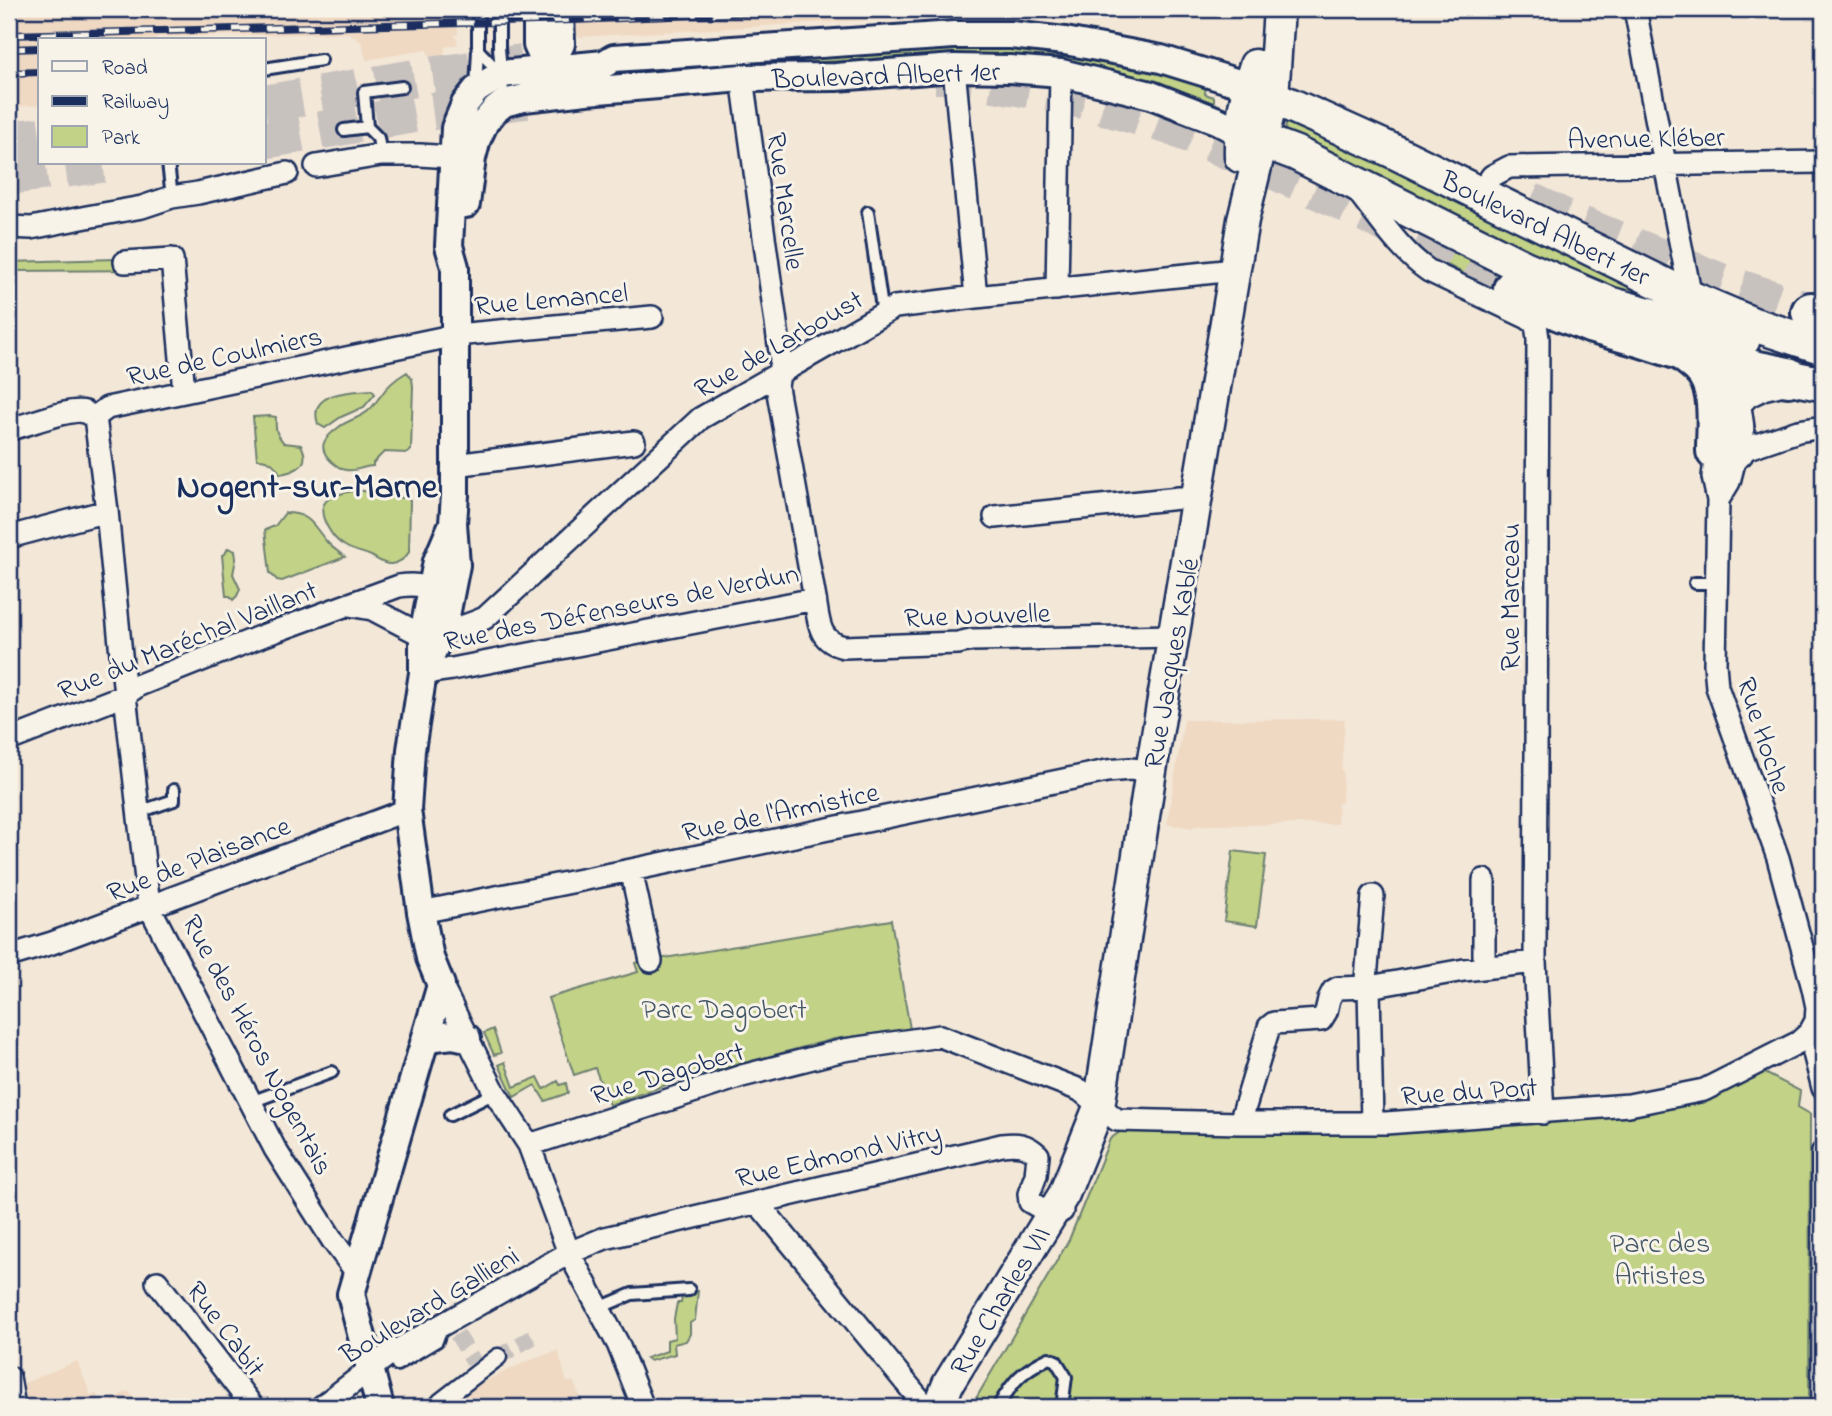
<svg xmlns="http://www.w3.org/2000/svg" width="1832" height="1416" font-family="'Indie Flower',sans-serif">
<style>
.built{fill:#efd9c3}
.green{fill:#c2d286;stroke:#6e8072;stroke-width:2}
.lines{fill:none;stroke-linecap:round;stroke-linejoin:round}
.pedestrian-tunnel{stroke:#c8c2bf;stroke-width:16;stroke-dasharray:16 8;stroke-linecap:butt}
.motorway-tunnel{stroke:#c8c2bf;stroke-width:38;stroke-dasharray:38 19;stroke-linecap:butt}
.service-casing{stroke:#1b2f5e;stroke-width:16}
.pedestrian-casing{stroke:#1b2f5e;stroke-width:21}
.minor-casing{stroke:#1b2f5e;stroke-width:26}
.tertiary-casing{stroke:#1b2f5e;stroke-width:32}
.secondary-casing{stroke:#1b2f5e;stroke-width:35}
.primary-casing{stroke:#1b2f5e;stroke-width:38}
.motorway-casing{stroke:#1b2f5e;stroke-width:44}
.service{stroke:#f7f3e8;stroke-width:10}
.pedestrian{stroke:#f7f3e8;stroke-width:16}
.minor{stroke:#f7f3e8;stroke-width:21}
.tertiary{stroke:#f7f3e8;stroke-width:26}
.secondary{stroke:#f7f3e8;stroke-width:30}
.primary{stroke:#f7f3e8;stroke-width:33}
.motorway{stroke:#f7f3e8;stroke-width:38}
.rail-casing{stroke:#1b2f5e;stroke-width:8}
.rail{stroke:#f7f3e8;stroke-width:5;stroke-dasharray:16;stroke-linecap:butt}
.labels{text-anchor:middle;stroke-width:6;stroke-linejoin:round;paint-order:stroke}
.street-label{font-size:28px;fill:#1b2f5e;stroke:#f7f3e8}
.park-label{font-size:28px;fill:#455868;stroke:#f7f3e8}
.district-label{font-size:35px;font-weight:bold;fill:#1b2f5e;stroke:#f7f3e8}
</style>
<rect width="100%" height="100%" fill="#f3e7d7"/>
<filter id="ink" filterUnits="userSpaceOnUse"><feTurbulence type="fractalNoise" baseFrequency=".0143" numOctaves="2"/><feDisplacementMap in="SourceGraphic" scale="14" xChannelSelector="R" yChannelSelector="G"/><feConvolveMatrix kernelMatrix="1 2 1 2 8 2 1 2 1" color-interpolation-filters="sRGB"/></filter>
<g filter="url(#ink)">
<!-- built -->
<path class="built" d="M9,9H458V15H455V23L458,24V35H455L458,44L445,47V52L439,57L432,58L426,50L366,60L362,42L348,33L156,37V40H40V105L9,107Z
M574,9H971V16L863,20L579,37L574,33Z
M1345,719L1341,771H1343L1342,802L1338,803L1337,824L1212,825L1194,826L1193,828L1167,824L1184,720Z
M558,1350L567,1382L573,1381L580,1396L562,1402L560,1400L549,1407H442L489,1379L528,1361Z
M77,1361L91,1395L96,1393L102,1405L128,1391L141,1407H26L22,1384Z"/>
<!-- green -->
<path class="green" d="M840,48H1041L1206,81L1205,94L1214,97V110L955,57L915,56L715,69V66L771,56Z
M1289,116L1688,312L1596,289L1284,132Z
M1434,237L1519,276L1509,297L1424,253Z
M117,259L160,270L9,271V262Z
M407,372L412,379L413,386L411,450L408,453L384,452L373,463V466C364,466 355,472 346,470C340,469 336,465 332,462C316,447 324,438 339,427C348,420 360,418 368,411C374,406 377,400 382,394C388,385 397,378 407,372Z
M372,390L375,394L364,407L341,417L325,428L318,424C307,391 351,392 372,390Z
M270,416L276,417C275,429 276,434 284,443L301,445C311,464 298,471 280,474C276,465 268,458 257,459L253,417Z
M357,490L376,493L381,497L407,498L410,501L409,552C405,559 399,563 391,564C384,565 377,559 371,556C362,552 353,551 345,546C336,541 332,535 327,526C312,498 336,494 357,490Z
M285,513C311,513 313,526 327,542C332,548 339,552 345,557L282,581L277,580L270,573L265,530L275,526Z
M228,548L235,551L236,559L233,574L240,589L237,596L233,600L230,596H226L222,555L225,554Z
M1233,851L1266,855L1257,926L1224,921Z
M891,920L910,1029L834,1039L680,1080L609,1105L595,1068L574,1075L548,998L638,972L635,963Z
M493,1029L501,1053L494,1055L484,1033Z
M505,1062L514,1087L538,1077L544,1089L558,1081L560,1085L566,1083L568,1093L545,1101L535,1085L514,1097L499,1065Z
M1759,1070L1800,1091L1798,1107L1810,1114L1809,1407H971L1069,1240L1110,1139L1127,1127L1627,1113Z
M698,1291L695,1320L690,1323V1334L686,1341L674,1344L675,1354L650,1361L646,1358L667,1351V1340L675,1338L674,1319L677,1303H681L683,1293Z"/>
<g class="lines">
<!-- pedestrian-tunnel -->
<path class="pedestrian-tunnel" d="M457,1334L474,1362
M498,1357L536,1335"/>
<!-- motorway-tunnel -->
<path class="motorway-tunnel" d="M935,75H946L1065,95L1170,126L1244,157L1337,199L1513,289
M264,104L415,78L522,63
M9,140L40,136
M264,140L425,112L534,99
M9,176L109,163
M1530,201L1573,222L1721,282L1811,312"/>
<!-- service casing -->
<g class="service-casing">
<path id="service" d="M499,9V48L504,103
M478,50L500,73
M264,69L321,60
M476,88L478,50V9
M344,130L367,127
M381,155L378,138L367,127L364,92L402,87
M168,163L172,197
M868,212L883,315
M1695,583H1717
M139,812L174,800V790
M251,1102L332,1072
M450,1115L495,1093
M599,1308L632,1294L689,1290
M397,1365L437,1341L442,1327
M960,1404L969,1407
M998,1407C1013,1381 1021,1371 1049,1358L1056,1361L1066,1377L1062,1407"/>
</g>
<!-- pedestrian casing -->
<g class="pedestrian-casing">
<path id="pedestrian" d="M440,1402L498,1357"/>
</g>
<!-- minor casing -->
<g class="minor-casing">
<path id="minor" d="M1635,9L1691,298
M954,68L976,297
M316,166L381,155H420L466,158
M1355,188C1379,217 1398,250 1429,271L1528,318L1536,324L1538,339L1535,962L1543,1113
M1480,193L1492,176L1509,167L1823,162
M9,227L31,228L87,217L142,207L172,197L198,193L287,173
M125,262L172,259L184,391
M1057,289L1061,73
M95,417L107,511L125,695L149,906L275,1149L333,1241L357,1273
M95,417L107,408L456,335L652,317
M1823,427L1798,431L1742,450L1716,451L1713,477L1718,500L1715,664L1717,687L1778,858L1813,988L1817,1007L1814,1053L1823,1088
M9,429C27,426 69,407 85,412C86,413 95,417 95,417
M455,465L634,442
M1718,500L1729,482L1737,451
M995,517L1179,498H1198
M9,537L107,511
M815,599C819,622 818,641 844,647L958,643L971,640L1175,636
M349,605L372,609L435,642
M429,620C456,631 459,629 485,618L701,418L895,307L976,297L1234,270
M423,673L452,669L815,599L777,387L781,359L742,78
M9,740L125,695L139,685L262,636L399,586C419,583 427,586 444,597
M631,870L651,961
M1484,880V967
M421,912L631,870L1107,771L1130,769L1151,771
M9,956L52,943L407,810
M441,985L495,1093L529,1145L569,1253L618,1344L643,1407
M1240,1123L1269,1027L1274,1023L1321,1020L1326,1012L1329,999L1333,991L1338,988L1369,987L1464,970L1535,962
M1372,1123L1369,987L1366,979L1373,896
M529,1145L742,1076L844,1050L940,1036L1080,1090L1117,1120L1240,1123H1386L1629,1105L1704,1090L1799,1042L1810,1032L1816,1021L1823,1019
M757,1202L926,1407
M157,1282L253,1407
M9,1377L14,1407
M321,1407L387,1356L569,1253L605,1238L1002,1145C1017,1143 1027,1144 1038,1155L1036,1175L1029,1194L1030,1202L1051,1214L1062,1211
M1823,1407V1152"/>
</g>
<!-- tertiary casing -->
<g class="tertiary-casing">
<path id="tertiary" d="M537,9V45L548,69L551,86
M548,69L561,44L560,9
M466,204L472,158L477,139L485,122L494,111L504,103L524,98L586,91L742,78L836,77L954,68L1009,69L1061,73L1151,95L1218,121L1239,132
M423,673L444,626L456,565L453,523L455,495V267L449,246L455,128L465,104L476,90L501,74L604,64L614,58L954,35H1011L1065,41L1161,59L1248,86
M427,1038L453,1035L467,1038
M380,1407L351,1294L441,985L430,958L421,912L407,810L411,750L423,673V636L437,561L451,528"/>
</g>
<!-- secondary casing -->
<g class="secondary-casing">
<path id="secondary" d="M1240,157C1239,125 1245,95 1255,65
M939,1407L948,1384L1064,1194L1099,1107L1151,771L1243,220L1273,97L1279,9"/>
</g>
<!-- primary casing -->
<g class="primary-casing">
<path id="primary" d="M1248,86L1393,151L1691,298L1752,324L1823,347
M1239,132L1295,153L1523,267L1610,304L1743,340
M1737,451V428L1734,407L1736,400L1745,391L1762,383L1788,377L1823,384"/>
</g>
<!-- motorway casing -->
<g class="motorway-casing">
<path id="motorway" d="M1513,289L1558,310L1593,324L1643,338L1719,363L1788,377
M1811,312L1823,314
M1682,351C1688,355 1694,360 1700,365C1722,386 1716,423 1716,451"/>
</g>
<!-- service -->
<use href="#service" class="service"/>
<!-- pedestrian -->
<use href="#pedestrian" class="pedestrian"/>
<!-- minor -->
<use href="#minor" class="minor"/>
<!-- tertiary -->
<use href="#tertiary" class="tertiary"/>
<!-- secondary -->
<use href="#secondary" class="secondary"/>
<!-- primary -->
<use href="#primary" class="primary"/>
<!-- motorway -->
<use href="#motorway" class="motorway"/>
<!-- rail casing -->
<g class="rail-casing">
<path id="rail" d="M9,35L574,20L834,9
M9,49L40,48
M9,73L40,72"/>
</g>
<!-- rail -->
<use href="#rail" class="rail"/>
</g>
</g>
<g class="labels">
<!-- street labels -->
<g class="street-label">
<text transform="translate(886 74) rotate(-2)" y="10">Boulevard Albert 1er</text>
<text transform="translate(1646 137) rotate(-1)" y="10">Avenue Kléber</text>
<text transform="translate(787 201) rotate(82)" y="10">Rue Marcelle</text>
<text transform="translate(1546 227) rotate(26)" y="10">Boulevard Albert 1er</text>
<text transform="translate(551 298) rotate(-5)" y="10">Rue Lemancel</text>
<text transform="translate(778 343) rotate(-30)" y="10">Rue de Larboust</text>
<text transform="translate(224 355) rotate(-12)" y="10">Rue de Coulmiers</text>
<text transform="translate(1509 597) rotate(-90)" y="10">Rue Marceau</text>
<text transform="translate(621 606) rotate(-11)" y="10">Rue des Défenseurs de Verdun</text>
<text transform="translate(977 614) rotate(-2)" y="10">Rue Nouvelle</text>
<text transform="translate(187 639) rotate(-22)" y="10">Rue du Maréchal Vaillant</text>
<text transform="translate(1170 663) rotate(-80)" y="10">Rue Jacques Kablé</text>
<text transform="translate(1765 735) rotate(72)" y="10">Rue Hoche</text>
<text transform="translate(780 811) rotate(-12)" y="10">Rue de l'Armistice</text>
<text transform="translate(198 858) rotate(-21)" y="10">Rue de Plaisance</text>
<text transform="translate(259 1044) rotate(62)" y="10">Rue des Héros Nogentais</text>
<text transform="translate(667 1072) rotate(-17)" y="10">Rue Dagobert</text>
<text transform="translate(1469 1090) rotate(-4)" y="10">Rue du Port</text>
<text transform="translate(838 1154) rotate(-13)" y="10">Rue Edmond Vitry</text>
<text transform="translate(999 1300) rotate(-59)" y="10">Rue Charles VII</text>
<text transform="translate(429 1304) rotate(-31)" y="10">Boulevard Gallieni</text>
<text transform="translate(227 1328) rotate(53)" y="10">Rue Cabit</text>
</g>
<!-- park labels -->
<g class="park-label">
<text x="724" y="1018">Parc Dagobert</text>
<text x="1660" y="1252">Parc des<tspan x="1660" dy="32">Artistes</tspan></text>
</g>
<!-- district labels -->
<g class="district-label">
<text x="307" y="497">Nogent-sur-Marne</text>
</g>
</g>
<!-- margin -->
<rect width="1832" height="1416" fill="none" stroke="#f7f3e8" stroke-width="35"/>
<rect x="18" y="18" width="1797" height="1381" fill="none" stroke="#1b2f5e" stroke-width="2.5" filter="url(#ink)"/>
<!-- legend -->
<rect x="38" y="38" width="228" height="126" fill="#f7f3e8" stroke="#9fa5b1" stroke-width="2"/>
<rect x="52" y="61" width="35" height="10" fill="#f7f3e8" stroke="#9fa5b1" stroke-width="2"/>
<text x="102" y="74" font-size="21" fill="#1b2f5e">Road</text>
<rect x="52" y="96" width="35" height="10" fill="#1b2f5e" stroke="#9fa5b1" stroke-width="2"/>
<text x="102" y="108" font-size="21" fill="#1b2f5e">Railway</text>
<rect x="52" y="126" width="35" height="21" fill="#c2d286" stroke="#9fa5b1" stroke-width="2"/>
<text x="102" y="144" font-size="21" fill="#1b2f5e">Park</text>
</svg>
